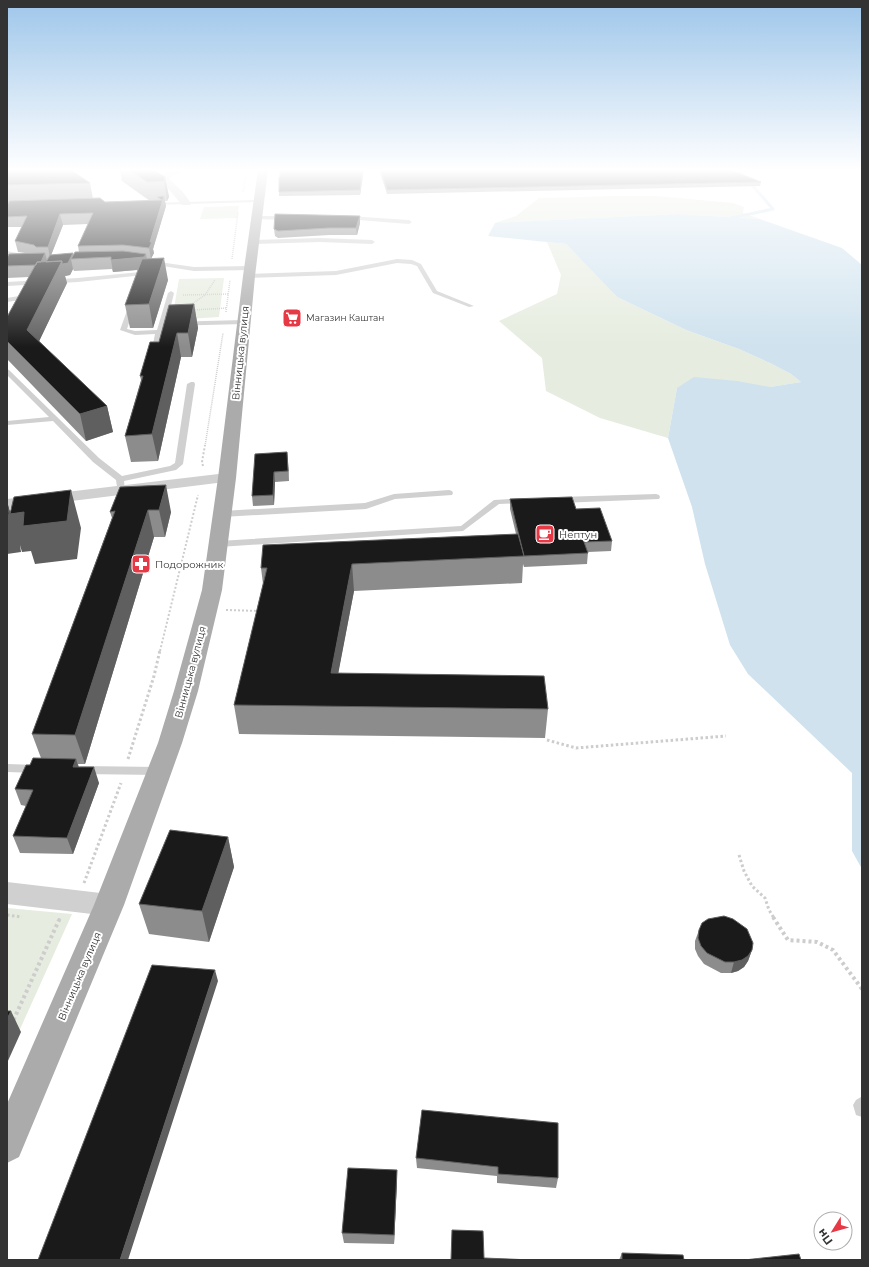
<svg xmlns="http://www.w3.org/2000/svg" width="869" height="1267" font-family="Montserrat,sans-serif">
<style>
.green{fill:#e6ecdf}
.water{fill:#cfe2ee}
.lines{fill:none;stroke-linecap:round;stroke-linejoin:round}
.stream{stroke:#cfe2ee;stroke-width:3}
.path-far3{stroke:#cdcdcd;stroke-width:1.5;stroke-dasharray:1 1;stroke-linecap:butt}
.path-far2{stroke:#cdcdcd;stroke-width:2;stroke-dasharray:2 2;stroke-linecap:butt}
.path-far1{stroke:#cdcdcd;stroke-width:3;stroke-dasharray:2.5 2.5;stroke-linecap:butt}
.path{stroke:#cdcdcd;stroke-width:4;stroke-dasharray:3 3;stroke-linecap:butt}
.service{fill:#d0d0d0;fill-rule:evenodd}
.minor{fill:#d0d0d0;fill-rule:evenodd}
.primary{fill:#ababab;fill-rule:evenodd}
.wall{fill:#8c8c8c;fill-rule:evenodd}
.shaded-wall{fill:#5f5f5f}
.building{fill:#1a1a1a;stroke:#5f5f5f}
.labels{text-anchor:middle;stroke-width:4;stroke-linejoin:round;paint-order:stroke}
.far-poi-label{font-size:9px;fill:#333;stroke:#fff;text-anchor:start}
.street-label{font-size:10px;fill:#333;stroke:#fff}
.poi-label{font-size:10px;fill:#333;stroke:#fff;text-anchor:start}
</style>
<rect width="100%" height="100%" fill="#fff"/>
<!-- green -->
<path class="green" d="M615,196H657L733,203L744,207L743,213L760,219L678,214L495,223L516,216L539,198Z
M239,206L237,218L200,219L204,207Z
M547,242L566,244L617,297L686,330L739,349L772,364L791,374L801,382L770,387L677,388L668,438L600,418L546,391L542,358L499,321L557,294L561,275Z
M224,278L219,317L172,320L179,279Z
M7,908L72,914L7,1058Z"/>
<!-- water -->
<path class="water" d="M678,214L760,219L842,248L862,265V869L852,851V773L748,674L730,645L705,564L692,507L668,438L677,388L694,377L737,381L770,387L801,382L791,374L772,364L739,349L686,330L617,297L566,244L488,236L495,223Z"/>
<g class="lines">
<!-- stream -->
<path class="stream" d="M731,218L773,209L739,170"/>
<!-- path-far3 -->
<path class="path-far3" d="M243,192L246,177
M232,259L238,212
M183,295L229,294
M189,306L205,295L215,280
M193,310L227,308
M226,312L230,280
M205,446L223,333"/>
<!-- path-far2 -->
<path class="path-far2" d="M203,466L202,462L205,445
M226,610L259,611
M160,651L198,495"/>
<!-- path-far1 -->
<path class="path-far1" d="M547,740L576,748L726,736
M128,759L154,676L160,650
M739,855L744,871L752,886L765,898L769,910L774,918
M84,883L121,783
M7,915L22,917"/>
<!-- path -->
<path class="path" d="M773,917L788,940L817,942L833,950L862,989
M7,1018L14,1019L59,920H57"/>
<!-- service -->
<path class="service" d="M258,200L260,202L152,205L150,204L152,203Z
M256,216H288L291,218L288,220L254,219V217Z
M348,216L409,220L412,222L409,224L346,219L345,218Z
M320,238L372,240L375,242L372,244L320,242L254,244L251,242L254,240Z
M7,251L27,255L24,257L7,255Z
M397,259L412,260L421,264L437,291L474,306L469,307L433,293L417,266L411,264L397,263L336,275L249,278L246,276L249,274L336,271Z
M152,261L194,267L250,266L253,268L250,270L194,271L150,264V262Z
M151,271L153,272V274L78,282L7,286V282L78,278Z
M171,291L174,293L167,322L244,320L247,322L244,324L165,326L162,332L157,354L152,355L151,354L155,334L135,335L120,330L129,305L132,303L135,305L127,329L135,331L157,330L168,293Z
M25,295L28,297L24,303H20V300L7,302V298Z
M7,369L9,370L99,458L122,476L170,466L175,463L187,384L191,382H194L195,384L183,464L176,470L124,481L125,491L121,493H118L116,480L93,462L53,421L7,425V421L49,417L7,375Z
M449,490L452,491L453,493L452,495L395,499L366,509L222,517L218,514L222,511L365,503L394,494Z
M656,494L659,495L660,497L659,499L560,503L556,500L560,497Z
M524,498L527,499L528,501L527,503L499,504L463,531L219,547L215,544L219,541L461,526L494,500Z
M7,764L37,765L41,766L43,769L41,772L37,773L7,772Z
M81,766L159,767L163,768L165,771L163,774L159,775L81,774L77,773L75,770L77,767Z
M861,1097L862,1098V1117L856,1115L853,1105L856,1100Z"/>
<!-- minor -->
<path class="minor" d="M143,170H154L163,175C168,168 177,170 185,170L184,172L172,175L169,179L182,191L191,203L190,205H182L166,186Z
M227,473L233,475L235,478L233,481L7,509V499Z
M7,882L109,894L118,897L122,905L118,913L109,916L7,904Z"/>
<!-- primary -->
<path class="primary" d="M258,170H268L255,276L236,478L222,590L198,691L182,743L124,905L19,1157L7,1163V1104L94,905L158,743L174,691L202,590L218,478L243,276Z"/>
</g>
<!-- wall -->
<path class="wall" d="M7,170L90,183L93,199L105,202L150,201L122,181L120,170H154L165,177L169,197L167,201H165L166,206L153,249L154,253L151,258L168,280L153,328H130L125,305L138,270L113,272L112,269L74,271L73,269L70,275L65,276L67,283L39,341L107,406L113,432L86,441L7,359V317L29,277L7,278V258L25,253L18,252L15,241L22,227H7V206L8,203H7ZM88,224L78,246L79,252L73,255V253L51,255L63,225Z
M364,170L360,195L279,196V177Z
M379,170H731L761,182L760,186L387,194Z
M360,216V223L357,235H329L278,238L275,236L274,229Z
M194,304L198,328L192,357H181L158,461L131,462L125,436L141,380L140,376L159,342Z
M287,452L289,481L275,482L274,505L253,506L252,496Z
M120,487L171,512L165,537H154L85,764H78L79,767L99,783L73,854L20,853L13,836L26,806L21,805L15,789L30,765L41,758L32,734L112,518L110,512Z
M510,499L576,509L612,541L611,551L588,552L587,564L524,567L523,564L522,583L354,591L338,673L548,709L545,738L239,734L234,705L263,584L261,568L516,534L510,509Z
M228,837L234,867L209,942L149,934L139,904Z
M699,930L752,950L748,961L744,967L738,971L731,973H721L704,964L698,956L695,949V941Z
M422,1110L558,1178L556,1188L497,1183V1176L417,1168L416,1158Z
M397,1179L394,1244L344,1243L342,1233Z
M622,1253L684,1260H619Z"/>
<!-- shaded-wall -->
<path class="shaded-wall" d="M363,170H364L360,195V190Z
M165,177L169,197L167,201L164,181Z
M164,196L166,206L153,249L154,253L151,259L149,248L150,242Z
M60,214L63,225L50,258L48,247Z
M360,216V223L357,235L356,228Z
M45,253L48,264L62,261L73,253L74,259H71L73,269L70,275L65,276L67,283L33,354L27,330L40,264Z
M146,254L148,266L146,269L113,272L111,260Z
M164,258L168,280L153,328L149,304Z
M194,304L198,328L192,357L188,333Z
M177,333L181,357L158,461L152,434Z
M107,406L113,432L86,441L80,414Z
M287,452L288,462L289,481L288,471Z
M274,472L275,482L274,505L273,495Z
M166,485L171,512L165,537L159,510Z
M71,490L81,528L77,559L35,564L31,551L22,552L20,545L21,552L7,554V502L11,514Z
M148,510L154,537L85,764L75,735Z
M352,564L354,591L333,701L331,673Z
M76,759L81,775L73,767Z
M94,767L99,783L73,854L67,838Z
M228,837L234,867L209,942L202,911Z
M752,950L748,961L744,967L738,971L731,973L734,962Z
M215,970L218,981L128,1260H120Z
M11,1011L21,1032L7,1063V1019Z
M397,1170V1179L394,1244V1235Z"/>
<!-- building -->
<path class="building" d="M7,170H71L90,183L7,185Z
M129,170H154L165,177L164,181L147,182Z
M280,170H363L360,190L279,192V177H280Z
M380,170H731L761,182L387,190Z
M164,196L150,242H152L149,248L123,245L78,246L93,213L60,214L48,247H36L34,245L15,241L27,216L7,217V206L9,201L100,198L105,202L162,200L157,197Z
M275,214L360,216L356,228H329L278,231L274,229Z
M123,251L146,254L144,257L111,260V257L71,259L75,252Z
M45,253L41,262H37L36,265L7,266V258L9,254Z
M73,253L68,263L62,264V261L46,262L50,255Z
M164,258L149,304L125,305L142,259Z
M62,261L27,330L107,406L80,414L7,341V317L37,262Z
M194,304L188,333H177L152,434L125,436L143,376H140L150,342H159L169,305Z
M287,452L288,471L274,472L273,495L252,496L255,454Z
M166,485L159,510H148L75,735L32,734L115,511L110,512L120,487Z
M71,490L67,521L23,526L24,512L10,514L14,497Z
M572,497L576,509L600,508L612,541L584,542L588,553L524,556L510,499Z
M7,502L9,514L7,515Z
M518,534L524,556L352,564L331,673L544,676L548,709L234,705L267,568H261L263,545Z
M33,758L76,759L73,767H94L67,838L13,836L33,790L15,789L26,765H30Z
M170,830L228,837L202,911L139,904Z
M724,916L733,919L747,929L753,943L752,950L748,956L742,960L734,962H725L707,953L701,946L698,938L699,930L702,923L708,919Z
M152,965L215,970L120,1260H38Z
M7,1011H11L7,1019Z
M422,1110L558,1123V1178L498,1174V1167L416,1158Z
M348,1168L397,1170L394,1235L342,1233Z
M452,1230L483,1231L484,1258L532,1260H451Z
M622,1253L683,1255L684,1260H622Z
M799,1254L801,1260H744Z"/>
<!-- sky -->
<linearGradient id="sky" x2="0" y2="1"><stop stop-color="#9ec6ea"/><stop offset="0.49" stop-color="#fff"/><stop offset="1" stop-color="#fff" stop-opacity="0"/></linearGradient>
<rect width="869" height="347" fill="url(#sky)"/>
<!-- icons -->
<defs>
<g id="supermarket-square" transform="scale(1)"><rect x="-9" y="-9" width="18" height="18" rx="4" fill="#e63946" stroke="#fff"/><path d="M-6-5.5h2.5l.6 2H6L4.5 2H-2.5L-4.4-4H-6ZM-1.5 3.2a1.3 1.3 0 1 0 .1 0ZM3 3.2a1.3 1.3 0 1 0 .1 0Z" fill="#fff"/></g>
<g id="cafe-square" transform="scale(1)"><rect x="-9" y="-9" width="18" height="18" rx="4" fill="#e63946" stroke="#fff"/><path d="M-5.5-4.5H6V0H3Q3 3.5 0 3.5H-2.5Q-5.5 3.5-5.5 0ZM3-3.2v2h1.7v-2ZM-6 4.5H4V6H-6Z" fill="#fff"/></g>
<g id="pharmacy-square" transform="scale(1)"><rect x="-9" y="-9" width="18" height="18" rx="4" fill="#e63946" stroke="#fff"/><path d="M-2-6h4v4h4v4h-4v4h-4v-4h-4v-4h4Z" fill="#fff"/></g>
</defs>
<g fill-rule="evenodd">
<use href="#supermarket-square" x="292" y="318"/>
<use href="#cafe-square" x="545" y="534"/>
<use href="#pharmacy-square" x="141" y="564"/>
</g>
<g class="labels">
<!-- far-poi labels -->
<g class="far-poi-label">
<text x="306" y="321">Магазин Каштан</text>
</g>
<!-- street labels -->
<g class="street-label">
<text transform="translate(240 353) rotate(-84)" y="4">Вінницька вулиця</text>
<text transform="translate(190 672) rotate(-75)" y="4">Вінницька вулиця</text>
<text transform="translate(79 976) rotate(-67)" y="4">Вінницька вулиця</text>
</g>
<!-- poi labels -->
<g class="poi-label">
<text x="559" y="538">Нептун</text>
<text x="155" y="568">Подорожник</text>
</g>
</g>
<!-- border -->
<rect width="869" height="1267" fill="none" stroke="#333333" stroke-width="16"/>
<!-- north arrow -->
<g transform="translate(833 1231) rotate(233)"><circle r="19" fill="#ffffff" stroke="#adadad"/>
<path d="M0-3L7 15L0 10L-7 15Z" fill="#e63946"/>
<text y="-6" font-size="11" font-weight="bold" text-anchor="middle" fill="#333333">Пн</text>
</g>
</svg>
